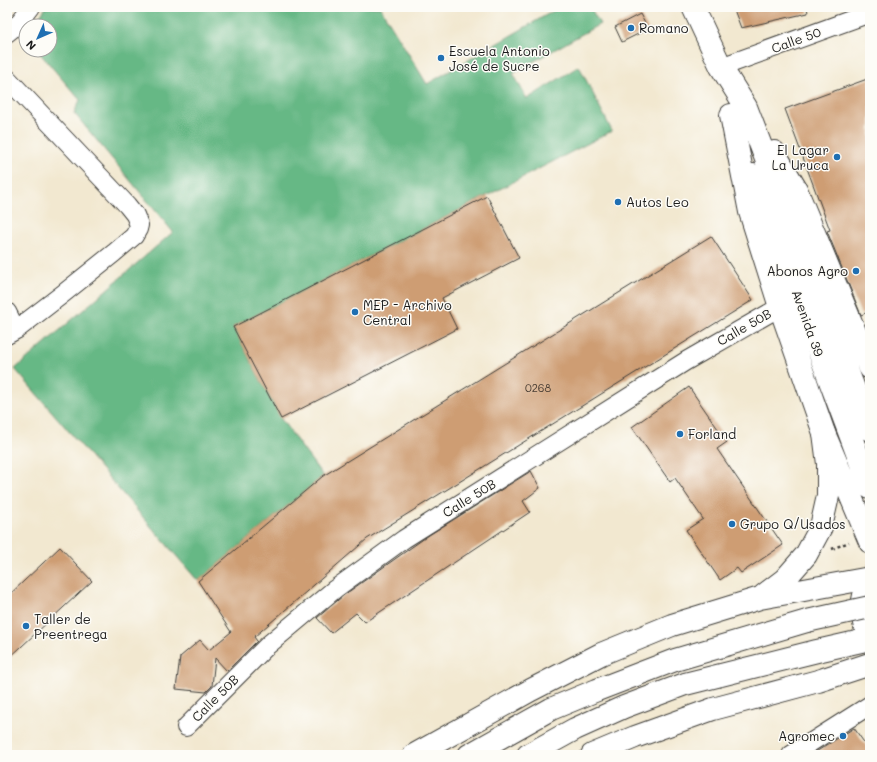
<svg xmlns="http://www.w3.org/2000/svg" width="877" height="762" font-family="Mali,sans-serif">
<style>
.forest{fill:#66b885;stroke:#416a50}
.building{fill:#ce9d73}
.lines{fill:none;stroke-linecap:round;stroke-linejoin:round}
.minor-casing{stroke:#3c3b37;stroke-width:20}
.major-casing{stroke:#3c3b37;stroke-width:24}
.highway-casing{stroke:#3c3b37;stroke-width:24}
.path{stroke:#3c3b37;stroke-width:2.5;stroke-dasharray:3 3;stroke-linecap:butt}
.minor{stroke:#fff;stroke-width:18}
.major{stroke:#fff;stroke-width:22}
.highway{stroke:#fff;stroke-width:22}
.highway-bridge-casing{stroke:#3c3b37;stroke-width:24;stroke-linecap:butt}
.highway-bridge{stroke:#fff;stroke-width:22}
.poi-dot{fill:#1f6fb2;stroke:#fdfcf7;stroke-width:1.5}
.labels{text-anchor:middle;stroke-width:3;stroke-linejoin:round;paint-order:stroke}
.number-label{font-size:11px;fill:#483c32}
.poi-label{font-size:13px;fill:#1c1c1c;stroke:#fdfcf7;text-anchor:start}
.street-label{font-size:13px;fill:#1c1c1c;stroke:#fdfcf7}
</style>
<rect width="100%" height="100%" fill="#fdfcf7"/>
<filter id="ink" filterUnits="userSpaceOnUse"><feTurbulence type="fractalNoise" baseFrequency=".025" numOctaves="2"/><feDisplacementMap in="SourceGraphic" scale="8" xChannelSelector="R" yChannelSelector="G"/><feConvolveMatrix kernelMatrix="1 2 1 2 8 2 1 2 1" color-interpolation-filters="sRGB"/></filter>
<filter id="wash" filterUnits="userSpaceOnUse"><feTurbulence type="fractalNoise" baseFrequency=".012" numOctaves="4" result="noise"/><feDisplacementMap in="SourceGraphic" scale="16" xChannelSelector="R" yChannelSelector="G"/><feGaussianBlur stdDeviation="0.9" result="paint"/><feColorMatrix in="noise" values="0 0 0 0 0 0 0 0 0 0 0 0 0 0 0 0 0 1.4 0 .05"/><feComposite in="paint" operator="in"/></filter>
<g filter="url(#wash)">
<rect width="100%" height="100%" fill="#f2e8d0"/>
<!-- forest -->
<path class="forest" d="M46,7H380L427,84L560,7H590L600,24L513,73L527,99L579,66L612,131L233,327L281,419L323,476L198,581L15,369L173,232L74,113L80,100L37,50H50V26H34Z"/>
<g id="blocks">
<!-- building -->
<path class="building" d="M733,7H807L808,13L741,28Z
M640,14L648,29L622,42L615,27Z
M870,78V311L861,315L827,231L830,230L785,109Z
M487,196L519,258L442,298L457,329L281,419L233,327Z
M711,236L753,300L367,539L254,637L257,641L227,671L215,658L212,686L206,692L176,689L180,657L200,640L209,650L231,632L198,581L323,476Z
M689,387L727,442L717,449L783,545L741,573L737,568L720,580L686,530L703,519L675,478L670,482L632,427Z
M531,471L540,488L523,501L530,512L365,622L356,613L331,633L317,618L344,595L429,535Z
M60,547L92,581L7,660V597Z
M854,728L870,751V755H811Z"/>
</g>
</g>
<g filter="url(#ink)">
<use href="#blocks" fill-opacity="0" stroke="#3c3b37" stroke-width="1"/>
<g class="lines">
<!-- minor casing -->
<g class="minor-casing">
<path id="minor" d="M7,33L18,24L31,7
M721,67L870,13
M7,78L127,205L135,215L139,225L138,229L134,236L114,253L64,293L16,330L7,335
M7,312L16,330
M186,727L268,645L335,589L404,539L686,361L780,307
M791,755L870,705"/>
</g>
<!-- major casing -->
<g class="major-casing">
<path id="major" d="M693,7L721,67L746,107L870,430
M731,115L750,212L780,307L824,433L870,542
M774,152L796,189L870,368
M753,175L870,488
M870,580C868,584 865,590 864,595C860,610 863,625 870,639"/>
</g>
<!-- highway casing -->
<g class="highway-casing">
<path id="highway" d="M764,595L785,579L806,555L821,527L828,496V464L824,433
M414,755L531,690L601,654L672,625L760,598L870,578
M469,755L551,709L597,690L675,660L807,621
M528,755L575,729L624,707L685,684L817,651L870,639
M592,755L635,737L713,709L818,681L870,664"/>
</g>
<!-- path -->
<path class="path" d="M832,549L849,542"/>
<!-- minor -->
<use href="#minor" class="minor"/>
<!-- major -->
<use href="#major" class="major"/>
<!-- highway -->
<use href="#highway" class="highway"/>
<!-- highway-bridge casing -->
<g class="highway-bridge-casing">
<path id="highway-bridge" d="M807,621L870,607"/>
</g>
<!-- highway-bridge -->
<use href="#highway-bridge" class="highway-bridge"/>
</g>
</g>
<!-- markers -->
<g class="poi-dot">
<circle cx="631" cy="28" r="4"/>
<circle cx="441" cy="58" r="4"/>
<circle cx="837" cy="157" r="4"/>
<circle cx="618" cy="202" r="4"/>
<circle cx="856" cy="271" r="4"/>
<circle cx="355" cy="312" r="4"/>
<circle cx="680" cy="434" r="4"/>
<circle cx="732" cy="524" r="4"/>
<circle cx="26" cy="626" r="4"/>
<circle cx="843" cy="736" r="4"/>
</g>
<g class="labels">
<!-- number labels -->
<g class="number-label">
<text x="538" y="392">0268</text>
</g>
<!-- poi labels -->
<g class="poi-label">
<text x="639" y="33">Romano</text>
<text x="449" y="56">Escuela Antonio<tspan x="449" dy="15">José de Sucre</tspan></text>
<text x="829" y="155" text-anchor="end">El Lagar<tspan x="829" dy="15">La Uruca</tspan></text>
<text x="626" y="207">Autos Leo</text>
<text x="848" y="276" text-anchor="end">Abonos Agro</text>
<text x="363" y="310">MEP - Archivo<tspan x="363" dy="15">Central</tspan></text>
<text x="688" y="439">Forland</text>
<text x="740" y="529">Grupo Q/Usados</text>
<text x="34" y="624">Taller de<tspan x="34" dy="15">Preentrega</tspan></text>
<text x="835" y="741" text-anchor="end">Agromec</text>
</g>
<!-- street labels -->
<g class="street-label">
<text transform="translate(796 40) rotate(-20)" y="5">Calle 50</text>
<text transform="translate(808 323) rotate(70)" y="5">Avenida 39</text>
<text transform="translate(744 327) rotate(-30)" y="5">Calle 50B</text>
<text transform="translate(469 498) rotate(-32)" y="5">Calle 50B</text>
<text transform="translate(215 698) rotate(-45)" y="5">Calle 50B</text>
</g>
</g>
<!-- margin -->
<rect width="877" height="762" fill="none" stroke="#fdfcf7" stroke-width="24"/>
<!-- north arrow -->
<g transform="translate(38 38) rotate(225)"><circle r="19" fill="#fdfcf7" stroke="#a3a29f"/>
<path d="M0-3L7 15L0 10L-7 15Z" fill="#1f6fb2"/>
<text y="-6" font-size="11" font-weight="bold" text-anchor="middle" fill="#1c1c1c">N</text>
</g>
</svg>
